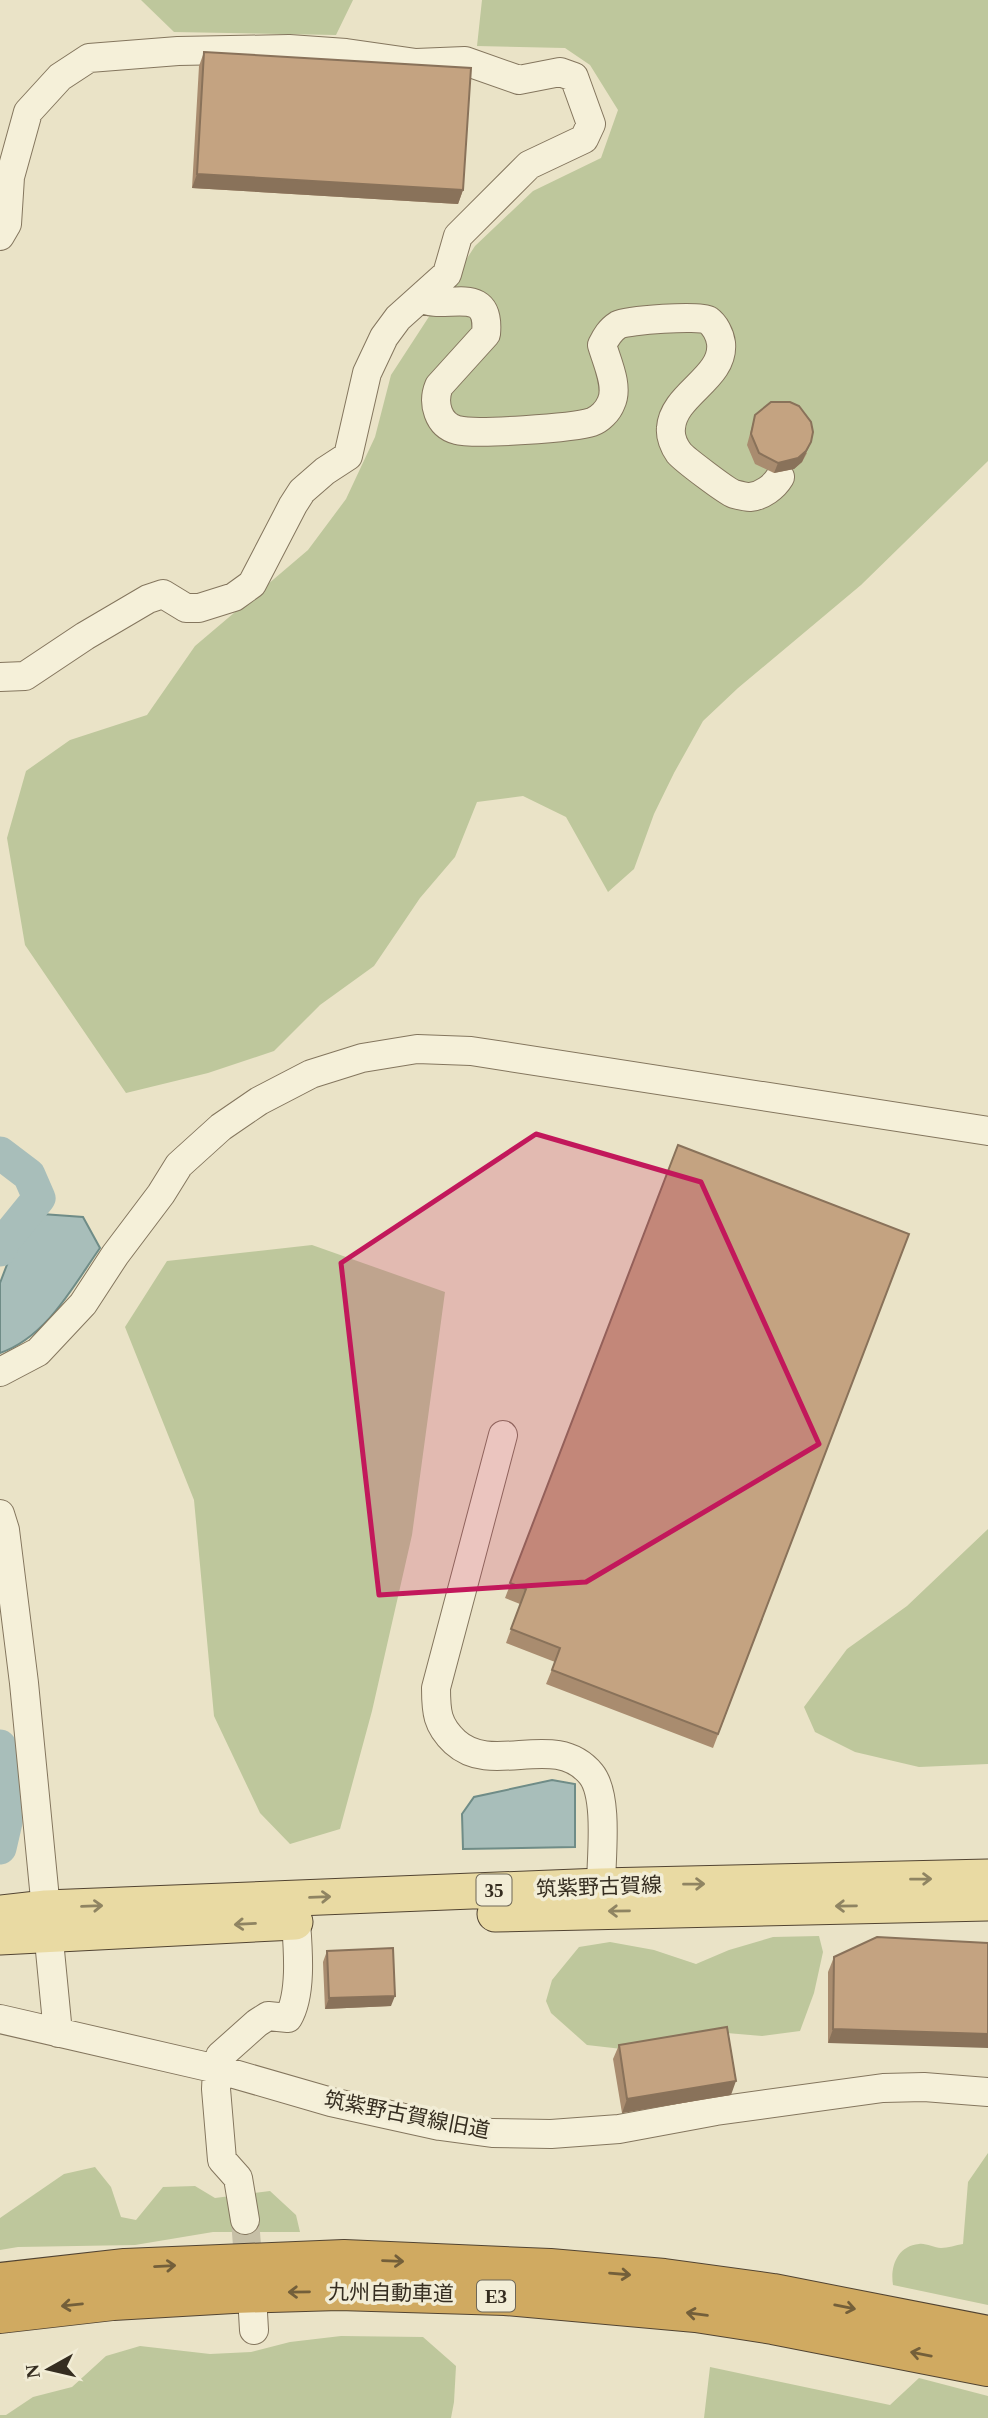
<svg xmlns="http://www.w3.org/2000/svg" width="988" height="2418" font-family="'Times New Roman','Noto Sans JP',serif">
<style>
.green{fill:#bec79c}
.water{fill:#a8beba;stroke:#6f8c87;stroke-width:2}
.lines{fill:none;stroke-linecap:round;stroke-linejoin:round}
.river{stroke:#a8beba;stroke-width:33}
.minor-tunnel{stroke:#c6bfa6;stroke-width:28;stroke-dasharray:28 14;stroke-linecap:butt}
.minor-casing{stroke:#84765e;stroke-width:30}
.major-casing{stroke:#524432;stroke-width:37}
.highway-casing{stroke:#524432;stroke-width:40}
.minor{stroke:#f5f0d9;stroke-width:28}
.major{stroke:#e9daa3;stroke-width:35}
.highway{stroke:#d0aa61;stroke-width:38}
.wall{fill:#a98c6f}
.shaded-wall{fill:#89725a}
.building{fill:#c4a381;stroke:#89725a;stroke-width:2}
.oneway{stroke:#8f8462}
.oneway2{stroke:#735f3a}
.marked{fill:#c2185b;fill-opacity:0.2;stroke:#c2185b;stroke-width:5;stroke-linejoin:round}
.labels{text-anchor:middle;stroke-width:7;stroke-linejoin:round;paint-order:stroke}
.shield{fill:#f2edd6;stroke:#6e6757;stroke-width:2}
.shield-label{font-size:19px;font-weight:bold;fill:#352d20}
.street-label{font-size:21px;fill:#352d20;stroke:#f2edd6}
</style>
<rect width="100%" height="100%" fill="#eae3c7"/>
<!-- green -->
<path class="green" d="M141,0H353L336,35L174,32Z
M482,0H988V461L861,585L738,688L703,721L674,773L654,814L634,869L608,892L566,817L523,796L477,802L455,857L420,898L374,966L320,1005L274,1051L208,1073L126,1093L25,945L7,838L26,771L70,740L147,715L195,646L308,550L346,499L375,437L391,375L475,246L533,191L601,158L618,110L590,65L565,48L477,46Z
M312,1245L445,1292L412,1535L372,1711L340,1829L290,1844L260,1813L214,1716L194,1500L125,1327L167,1261Z
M988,1529V1764L919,1767L855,1752L815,1732L804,1707L847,1649L907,1606Z
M819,1936L823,1952L814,1993L800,2031L762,2036L703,2031L656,2045L622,2049L587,2045L551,2013L546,2001L552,1980L579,1947L610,1942L654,1950L696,1964L729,1950L773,1937Z
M988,2153V2305L893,2285C890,2267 897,2246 919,2244C926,2243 934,2248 941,2248C948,2248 956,2245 963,2244L968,2182Z
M95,2167L111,2187L121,2217L136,2220L163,2187L195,2186L215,2198L270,2191L296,2215L300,2232H213L135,2245L18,2247L0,2250V2218L64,2174Z
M341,2336L423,2337L456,2366L454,2402L451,2418H0V2415H6L33,2397L72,2387L106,2356L140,2346L210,2354L251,2352L290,2342Z
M710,2367L890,2405L919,2378L988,2396V2418H704Z"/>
<!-- water -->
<path class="water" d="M42,1214L83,1217L100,1248C73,1286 47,1337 0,1353V1283L16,1241Z
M552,1780L575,1784V1847L463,1849L462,1814L474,1797Z"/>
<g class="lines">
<!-- river -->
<path class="river" d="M0,1153L29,1175L39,1198L4,1241L0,1250
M0,1746L6,1822L0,1848"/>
<!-- minor-tunnel -->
<path class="minor-tunnel" d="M245,2220L250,2283"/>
<!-- minor casing -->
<g class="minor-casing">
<path id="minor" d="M0,236L7,224L10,177L28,112L60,77L89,58L178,51L289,49L346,53L416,63L465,61L519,80L560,72L574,77L591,124L584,139L529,165L458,236L447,274L398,318L384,337L367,373L348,456L325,471L302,491L293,505L252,584L234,597L199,608H186L163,594L148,599L85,636L25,676L0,677
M421,298C443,312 491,281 486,334L439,386C432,403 438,425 457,430C474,435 574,428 592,422C600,419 608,411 611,403C619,387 607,362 602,345C606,337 610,330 618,325C628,320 699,315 708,320C715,325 720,335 721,343C725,378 673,394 671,428C670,436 674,446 679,453C684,459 726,491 734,494C738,495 746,497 750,497C762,496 774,487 780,477
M0,1372L38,1352L83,1304L115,1255L161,1194L179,1165L221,1127L259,1101L311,1074L362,1058L417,1049L471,1051L988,1131
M503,1435L436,1688C436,1712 437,1725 455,1742C493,1777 555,1730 591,1774C609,1796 601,1859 601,1886
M0,1514L5,1530L24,1683L58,2033
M0,2019L217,2069L331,2102L440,2126L492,2133L551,2134L619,2129L716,2111L883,2088L924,2087L988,2092
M245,2220L238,2178L222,2160L216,2089L217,2069L220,2056L257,2023L268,2016L288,2018C302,1995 298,1949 296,1922
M253,2313L254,2330"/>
</g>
<!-- major casing -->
<g class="major-casing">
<path id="major" d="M0,1913L46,1908L601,1886L988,1877
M495,1914L988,1903
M0,1937L295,1922"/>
</g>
<!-- highway casing -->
<g class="highway-casing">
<path id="highway" d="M0,2282L125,2268L344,2259L550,2268L664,2278L773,2293L988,2335
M0,2314L113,2301L233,2294L339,2291L505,2296L696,2313L773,2325L988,2367"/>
</g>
<!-- minor -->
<use href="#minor" class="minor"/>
<!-- major -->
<use href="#major" class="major"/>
<!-- highway -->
<use href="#highway" class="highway"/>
</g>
<!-- wall -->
<path class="wall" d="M204,52L463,190L458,204L192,188L199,66Z
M755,415L807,453L802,462L794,469L774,473L755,464L747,445Z
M678,1145L909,1234L713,1748L546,1684L555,1662L506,1643L520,1604L505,1598Z
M988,1943L828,2043V1972L834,1957Z
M327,1951L391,2006L325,2009L323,1962Z
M619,2045L731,2095L622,2113L613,2059Z"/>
<!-- shaded-wall -->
<path class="shaded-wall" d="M197,174L463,190L458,204L192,188Z
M811,442L802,462L794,469L774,473L778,463Z
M395,1996L391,2006L325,2009L329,1998Z
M833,2029L988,2034V2048L828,2043Z
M736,2081L731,2095L622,2113L627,2099Z"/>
<!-- building -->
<path class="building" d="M204,52L471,68L463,190L197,174Z
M771,402H790L799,406L811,422L813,432L811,442L806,451L798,458L778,463L759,453L751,434L755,415Z
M678,1145L909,1234L718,1734L552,1670L560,1648L511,1629L526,1589L510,1583Z
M877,1937L988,1943V2034L833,2029L834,1957Z
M393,1948L395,1996L329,1998L327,1951Z
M727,2027L736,2081L627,2099L619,2045Z"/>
<!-- one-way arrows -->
<defs><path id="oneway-shaft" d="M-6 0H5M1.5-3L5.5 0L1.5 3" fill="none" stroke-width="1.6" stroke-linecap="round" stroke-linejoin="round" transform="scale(1.75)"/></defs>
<g class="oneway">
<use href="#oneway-shaft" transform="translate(921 1879) rotate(-1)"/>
<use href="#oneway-shaft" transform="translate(694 1884) rotate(-1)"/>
<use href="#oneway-shaft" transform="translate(320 1897) rotate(-2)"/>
<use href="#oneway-shaft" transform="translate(92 1906) rotate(-2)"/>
<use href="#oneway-shaft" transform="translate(846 1906) rotate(179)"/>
<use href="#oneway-shaft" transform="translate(619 1911) rotate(179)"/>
<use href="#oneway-shaft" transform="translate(245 1924) rotate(177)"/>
</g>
<g class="oneway2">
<use href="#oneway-shaft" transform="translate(393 2261) rotate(2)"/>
<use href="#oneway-shaft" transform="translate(165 2266) rotate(-3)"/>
<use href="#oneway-shaft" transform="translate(620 2274) rotate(5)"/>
<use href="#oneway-shaft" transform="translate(299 2292) rotate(179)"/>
<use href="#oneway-shaft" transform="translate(72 2305) rotate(174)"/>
<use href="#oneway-shaft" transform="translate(845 2307) rotate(11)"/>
<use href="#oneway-shaft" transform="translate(697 2314) rotate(-173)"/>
<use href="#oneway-shaft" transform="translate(921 2354) rotate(-169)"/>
</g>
<!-- marked area -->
<path class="marked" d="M536,1134L701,1182L819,1444L586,1582L379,1595L341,1263Z"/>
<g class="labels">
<!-- shield labels -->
<g class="shield">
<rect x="476.5" y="1874.5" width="35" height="31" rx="5"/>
<rect x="477" y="2280.5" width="38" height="31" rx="5"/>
</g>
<g class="shield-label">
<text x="494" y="1897">35</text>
<text x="496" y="2303">E3</text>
</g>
<!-- street labels -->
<g class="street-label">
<text transform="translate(599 1887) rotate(-2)" y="7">筑紫野古賀線</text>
<text transform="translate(407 2115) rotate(11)" y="7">筑紫野古賀線旧道</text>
<text transform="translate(391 2293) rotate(1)" y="7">九州自動車道</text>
</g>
</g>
<!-- north arrow -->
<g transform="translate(49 2369) rotate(262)" stroke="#f2edd6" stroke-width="5" paint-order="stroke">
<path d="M0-5L12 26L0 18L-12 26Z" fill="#352d20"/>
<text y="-10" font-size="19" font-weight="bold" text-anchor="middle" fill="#352d20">N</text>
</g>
</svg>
